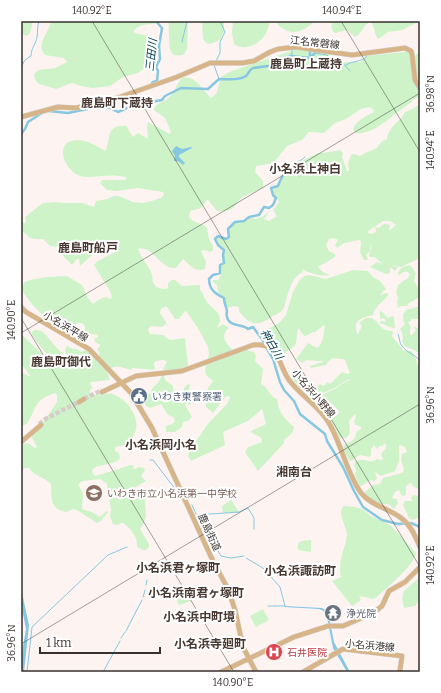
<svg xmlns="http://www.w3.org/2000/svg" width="441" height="693" font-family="Bitter,'Noto Sans JP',serif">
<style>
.green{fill:#cef3c9;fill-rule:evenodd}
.water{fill:#87c7e1}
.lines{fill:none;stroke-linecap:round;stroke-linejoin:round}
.stream{stroke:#87c7e1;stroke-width:1}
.river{stroke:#87c7e1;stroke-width:2.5}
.major-tunnel{stroke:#d6cdca;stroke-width:4.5;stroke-dasharray:4.5 2;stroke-linecap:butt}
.major-casing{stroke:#d3d2d1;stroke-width:5.5}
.major{stroke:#d8b588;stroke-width:4.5}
.ticks{fill:none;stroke:#39312e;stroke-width:1;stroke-opacity:0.45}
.labels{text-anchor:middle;stroke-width:4;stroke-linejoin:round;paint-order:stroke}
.street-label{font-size:10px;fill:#39312e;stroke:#fff}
.service-label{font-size:10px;fill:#4e5e75;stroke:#fff;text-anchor:start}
.education-label{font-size:10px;fill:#785e54;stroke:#fff;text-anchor:start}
.worship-label{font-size:10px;fill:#5b616d;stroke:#fff;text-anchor:start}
.health-label{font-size:10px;fill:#be3a42;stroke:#fff;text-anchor:start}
.water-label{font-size:11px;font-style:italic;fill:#084254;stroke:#fff}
.quarter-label{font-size:12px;font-weight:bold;fill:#483831;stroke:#fff}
.neatline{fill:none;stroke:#39312e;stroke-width:1.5}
.ticks-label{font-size:10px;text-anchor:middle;fill:#39312e}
</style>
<rect width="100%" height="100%" fill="#fdf4f1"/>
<!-- green -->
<path class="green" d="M21,21H33L30,33L27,36L24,35L21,32Z
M51,21H161C153,27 142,21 134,31V33L150,36L156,42L158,48L156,59L145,68L138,73L123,77L110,86L93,88L85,87L72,83L56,89L53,88L39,84L35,80L34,74C40,67 47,70 55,68C59,66 63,64 67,62L64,58L45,55C35,43 49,34 51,21Z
M169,21H188L187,49L183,55C167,58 170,46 169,35C169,30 168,26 169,21Z
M202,21H224V32L220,40L210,44L206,43L203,39Z
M233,21H270C269,25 268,29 266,33C261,44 244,52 234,44L232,33Z
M275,21H315C302,34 287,37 275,21Z
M332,21H420V26L418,23H416L402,30L388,32L378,39C374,34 375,27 371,22C363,24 362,34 355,37L347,30L335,33C331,31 331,25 332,21Z
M320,45L328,46L330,59L337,58L342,62H361L366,56L404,52L407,50L411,52L413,80L419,88L420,96L412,100V102C396,111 375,136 355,133L353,129C357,120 366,116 374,112L373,109L369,107L361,109L346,119L335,123L324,133L309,132L302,140L287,146L275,161L269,164L256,166L255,172L263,181V188L242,197L233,208L227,211H217L208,200H207L201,208L190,211L189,217C194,224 202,222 207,228L209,239L213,246V250L211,252L204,250L201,251L206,262L205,269C194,273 190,265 183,259L176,268C160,270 154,245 138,249C140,257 148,264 151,272C153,276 152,281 154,284C156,288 162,289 166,289L168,287V283L172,280H175L182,286L200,285V290C203,293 203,295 205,299C208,306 219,310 220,319C221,322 218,325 217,328L223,324L229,328C218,336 228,346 235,352L247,348L249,351L254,352L256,356L255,361L263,369L261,384C268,387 270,397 277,399C278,411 285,420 294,427L293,432L284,440V443L258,471L245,452L248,447L262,442C262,435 255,436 251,432L253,430L266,424L262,409L248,421L225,431L223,433L225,445L191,461L188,456L189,452L207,425L227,404L230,398L229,396L225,397L213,413L206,407L204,394L213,381L206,375L205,370L209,354L208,347L199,330L187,312L185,311L179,319H175L167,307H164L161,309L160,313L166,322V324L162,327L151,326L148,329L149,333L151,334L163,335L170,340L185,338L188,366L181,369L165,370L163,369L167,362L164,360L156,361L154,363L155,370L133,368L130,370C123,368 116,364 110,369L98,356L100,354L97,349L101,345L96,343L94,339L98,337V335C93,333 89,336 85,334V326L82,323H78L75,325L77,332L73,337C66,331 57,328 50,321C39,313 27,300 21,288L25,282L30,280L46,277L67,276L82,285L88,298L93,304C98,300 105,295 110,299L112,297L110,291L94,265L98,261L115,252V247C105,240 100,249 92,255C88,259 84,262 80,266L79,259H77L72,265L62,255L59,247L50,246L43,239C29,240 30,237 21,230V223H26L25,217L43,203L54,202L64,203H82L94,207L96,201L107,199L114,196H119L133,202L143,203L155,200L161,198L164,195L163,192L137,188L117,191L107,190L100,183L102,180H125L127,178C109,171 89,182 76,174C62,165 55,141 77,140C88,140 96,146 105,151C111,142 105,123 126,126L133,137L138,133L148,139L147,127L148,122L170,134L171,132L165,118L154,110C155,103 163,103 168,98C174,94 176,85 181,79C193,72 203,90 211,98L213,97L217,92L221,77L229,72L297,49Z
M420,45V84L417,79L414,57L418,53Z
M420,104V258L401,267L383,264L398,267L395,271L390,267V273L386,274L370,267L377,262L383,264L374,257H370L369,256L372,245H371L370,251L366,255L368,259L366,260H364L360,252L361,242L360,240L344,243L337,248L335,245L338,240L334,238L329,239L326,245L329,251L335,254V257L318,267L323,272L330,275C321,277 309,273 302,269L303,272C293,275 289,291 286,300C285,303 285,307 283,309C281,312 276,315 273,316C258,327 250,326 239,311V308L238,307L234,306L228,308L223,302L222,296L218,293L217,285L212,281L213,280H218L222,272L219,266L224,261C223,258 225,251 224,248C222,246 218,244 216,242L218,237L227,239L229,229L236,221C245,222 250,215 255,219L262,217L270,211L264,219L269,221L277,216L273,210L279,202L272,191L273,188L278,184C279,176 285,175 292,171L293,165L318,153H323L340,150L343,153L342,157L347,171H349L348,163L351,155L354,154L360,156L365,153L377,148L381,142L387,139C388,127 400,122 405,112C407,112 418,106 420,104ZM383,221H390L396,225L389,231L390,225C385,223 383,224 379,228L375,227L376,231L374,233L370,234L367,232Z
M410,265L416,273L414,281L419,289L418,291L420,293V297L409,303L407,306H401L398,308L397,301L398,298L396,293L398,285L408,278L410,274L406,271L399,275L398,274C399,268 404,266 410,265Z
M353,270L368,271L373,277L380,281L386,289L380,294L381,295L386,293L389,294C384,302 375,305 373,315C368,316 358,318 356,324C355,327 357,331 357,334H358L362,326L359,323L366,318H372C381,324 380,331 393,331L392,336L404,351H411C414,354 417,360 417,364L420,366V490L413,486L411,483L406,486V494L404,496L401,495L399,490L395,492L392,498L397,499L398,503L394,509L388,504H380L372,500L364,493L373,485L380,484L383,478L402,473L404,470L401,459L402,454L407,452L405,447L400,445L399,446V461L395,471L381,476L375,472L377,478L374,482L372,480C367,481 364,486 360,486L355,475L356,469L354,466L355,462C362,457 366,462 373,461C378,459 376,459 383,460L381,454C384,450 389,447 384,443L383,446H380L377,449L374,445L371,449V455L369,457L360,455L351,461L349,460L344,451L343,446C352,440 354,443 357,431L361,429V427L355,425L354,422L356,416L355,414L349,421C350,430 352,440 340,438L331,420L339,413V411L331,403L328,404L326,407H324V401L321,395L335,389L345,382L352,379C346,379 343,383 338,386C334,389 317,396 311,394C304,392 296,384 292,378L298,379L308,388L314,390L320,384L324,386L327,382L330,384L342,372L347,374L350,373L345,360C336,358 331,356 326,365L311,368L310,367V366L323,362V361H317L306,360L302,363L296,359L308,343L317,348C324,343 323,335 325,327L324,325L315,332H313L308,335L304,336L298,328C297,332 297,342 295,345C293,349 286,350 283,355L279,351C281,337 272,340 267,331L268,329L279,323L286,315L293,292L299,281L304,276L309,275L326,279Z
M420,306L418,319H411V321L408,322L411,327L410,329V335H412L416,330L413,327L420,328L419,353C415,350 410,348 404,346L402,341L403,339L402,332L400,329L405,324L403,320V314L406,310Z
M380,310L388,318L392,316L394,317L395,328H393L380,323V321L385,322L386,321L384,318L380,319Z
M34,330C37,330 40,330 43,332C52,341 56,349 67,357L65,350L67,346L73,349H77L82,352L85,350L88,351L106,370L110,379L109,380L91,382L90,385L93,387L90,390V394C98,397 107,391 115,395C129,401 142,420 134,435C133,438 132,441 130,443C126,446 120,445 115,447V451L119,453L120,457L119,460C112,465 97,464 92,470L93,474L96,476L131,465H133L134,469H136L138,467L144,468L145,470L141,476L146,481L131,490L144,491L146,516L144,523L140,529L149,544V547L146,550H143L137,547C138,537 131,529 123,523H121L118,525L113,524L110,517L111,510L107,484L100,479L83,481L78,484L83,494L82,509L92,512L100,517L106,511L108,512L101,521L97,523L77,510L73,509L66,512C49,508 52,498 51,484C44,477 34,476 29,468H25L21,471V445L28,443L35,448L37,447L31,436L43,426L44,421L57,402V395L55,393C33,400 37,408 27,424L21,426V372L29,376L30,375L21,364V334L41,353L49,365L53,363L32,335V332Z
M162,375H164L165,380L173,386V389L178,397L182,395L184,392V388L188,384L190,385L188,394L191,404L190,405L187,403L185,405L192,417L188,421L183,422L182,427L175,432H166V426L172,424L175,421L173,417L168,415L161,404L150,408L146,406L143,400V397L151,393V390C157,383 159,383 162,375Z
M413,495L420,496V517L412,520L409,518L403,505L405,501H413L411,498Z
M231,500L239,512L223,513L222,506Z
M344,506C353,506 365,508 370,516C376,518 384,522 390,525C393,527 414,551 416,553C413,567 387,587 377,597L373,599L359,596L361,600L352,606L332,581L341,577C337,561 345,550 347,535C347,526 336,513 344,506Z
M311,540V552L298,550V544L301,541Z
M420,577V600L415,606L404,608L402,598L404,591Z
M178,591L192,596L191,601L179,605L176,598Z
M263,609L269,620L256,627L250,616Z
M229,635L230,638L235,637V639L227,643L233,649L228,653L221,637Z"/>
<!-- water -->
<path class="water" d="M176,146L182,149L191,147L192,148L179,155V157L185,163L183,165L178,161H174L175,156L172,151Z
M21,588L29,625L24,672H21V658L26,629L21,604Z
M285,606L322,608L328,612L334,642L350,672H355H347L333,648L326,612L319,609L284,607Z"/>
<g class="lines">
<!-- stream -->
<path class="stream" d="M182,42L187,21
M292,49V56
M315,53L327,55L330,58L340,60L350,71
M216,61L220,53V42L225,32L220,21
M214,65L219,79
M346,65C353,60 361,63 367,56
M21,67L25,60L31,56C31,48 36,44 37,37C38,31 37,27 39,21
M299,176L291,172C293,160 298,164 305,157
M398,334C400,338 399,343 402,346C407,353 415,354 420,361
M150,460H153L179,494
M192,505L202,528L201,530
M197,515L239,512L248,508L254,518V529
M204,535L217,549L221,556L231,558L244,556
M246,558L263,568L280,587L285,606
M146,585L147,580
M143,597L145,590
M268,606H285
M126,631L142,600
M121,638L125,632
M27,672L32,627L108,555L127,547
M103,672L120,641"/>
<!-- river -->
<path class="river" d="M156,21L161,27
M310,58V48L312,44L311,41
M151,85L153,82L157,81L158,71L156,67L160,59L159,46L162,28
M49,111L68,113L97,107L110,108L118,112L131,106L144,107L151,102L162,100L165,96L181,88L208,89L219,79C227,79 239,81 246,76C249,73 249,70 253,68L276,65L281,59L290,56L310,58L315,53
M21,134L25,129L28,122L42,113
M291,172C282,173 281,179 278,186L271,188L273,195L276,198L273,205L269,208L264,207L259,215L249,217L244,221L235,222L228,229L229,237L226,239L218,236L215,239L218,245L224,250L223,255L224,263L220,265V273L213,275L209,279C209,290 216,294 224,298C224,303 226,306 227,311C227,312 226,315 227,317C229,327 243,324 248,329L253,327L262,339L266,347L273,359L280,382L284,390L294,401L300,414L325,434L327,441L343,467L354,491L363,507L382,520L398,524L411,523L418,526L420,528"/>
<!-- major-tunnel -->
<path class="major-tunnel" d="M84,399L102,390
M39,424L47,418L79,402"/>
<!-- major casing -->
<g class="major-casing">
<path id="major" d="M21,117L58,107L76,108L114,99L177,77L210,63H242L254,61L270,52L278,49L296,47L352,55L405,48L411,51L412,54L415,80L420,88
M21,307L26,312L89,349L131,393L152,428L213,561L228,589L235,610L243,647L256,672
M102,392L136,376L182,371L253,345C280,342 278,365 289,380C301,396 319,406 329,423C342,445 346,472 361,493C372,506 388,508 401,518C411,525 415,536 420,547
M79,402L84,399
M21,442L41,425
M221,672L294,637L328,626H343L373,613L382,606L389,591L405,582L420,567
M303,672L343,649L402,656L400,670L401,672"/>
</g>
<!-- major -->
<use href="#major" class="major"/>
</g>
<!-- ticks -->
<path class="ticks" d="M92,21L420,567M341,21L420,152M21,22L22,21M21,318L234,672M21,333L420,93M21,644L420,404"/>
<!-- icons -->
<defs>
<g id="civic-disc" transform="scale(0.9)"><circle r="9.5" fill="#5c6f8a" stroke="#fff"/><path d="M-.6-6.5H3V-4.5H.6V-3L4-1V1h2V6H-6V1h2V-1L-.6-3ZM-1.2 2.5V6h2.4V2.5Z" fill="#fff"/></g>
<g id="school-disc" transform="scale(0.9)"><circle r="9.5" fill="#8d6e63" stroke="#fff"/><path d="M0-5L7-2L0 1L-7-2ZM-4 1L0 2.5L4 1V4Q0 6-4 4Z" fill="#fff"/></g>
<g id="temple-disc" transform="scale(0.9)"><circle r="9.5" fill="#6b7280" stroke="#fff"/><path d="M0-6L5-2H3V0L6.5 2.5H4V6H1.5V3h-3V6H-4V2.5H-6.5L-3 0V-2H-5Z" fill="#fff"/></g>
<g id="hospital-disc" transform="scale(0.9)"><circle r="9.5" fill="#e0444e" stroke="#fff"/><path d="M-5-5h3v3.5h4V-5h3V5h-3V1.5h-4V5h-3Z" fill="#fff"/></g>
</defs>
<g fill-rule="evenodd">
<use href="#civic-disc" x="139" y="396"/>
<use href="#school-disc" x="94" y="493"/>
<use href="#temple-disc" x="333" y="613"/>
<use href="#hospital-disc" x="274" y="652"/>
</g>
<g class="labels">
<!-- street labels -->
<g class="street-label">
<text transform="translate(315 42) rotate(6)" y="4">江名常磐線</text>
<text transform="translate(66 326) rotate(30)" y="4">小名浜平線</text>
<text transform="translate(314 393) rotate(49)" y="4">小名浜小野線</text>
<text transform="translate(210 532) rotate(65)" y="4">鹿島街道</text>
<text transform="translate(370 645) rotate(5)" y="4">小名浜港線</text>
</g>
<!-- service labels -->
<g class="service-label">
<text x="152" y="400">いわき東警察署</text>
</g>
<!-- education labels -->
<g class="education-label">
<text x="107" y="497">いわき市立小名浜第一中学校</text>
</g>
<!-- worship labels -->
<g class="worship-label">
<text x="346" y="617">浄光院</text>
</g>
<!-- health labels -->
<g class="health-label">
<text x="287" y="656">石井医院</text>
</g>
<!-- water labels -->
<g class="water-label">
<text transform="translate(151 55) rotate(-84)" y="4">三田川</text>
<text transform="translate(272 344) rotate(60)" y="4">神白川</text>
</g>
<!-- quarter labels -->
<g class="quarter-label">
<text x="306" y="68">鹿島町上蔵持</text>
<text x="117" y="107">鹿島町下蔵持</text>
<text x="305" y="173">小名浜上神白</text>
<text x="88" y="252">鹿島町船戸</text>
<text x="61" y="366">鹿島町御代</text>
<text x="161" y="449">小名浜岡小名</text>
<text x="294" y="476">湘南台</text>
<text x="178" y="572">小名浜君ヶ塚町</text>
<text x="300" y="575">小名浜諏訪町</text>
<text x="196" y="597">小名浜南君ヶ塚町</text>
<text x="199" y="621">小名浜中町境</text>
<text x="210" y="648">小名浜寺廻町</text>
</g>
</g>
<!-- border -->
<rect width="441" height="693" fill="none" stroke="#ffffff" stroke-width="44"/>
<!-- scale -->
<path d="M40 647v6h120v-6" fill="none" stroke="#39312e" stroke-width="2"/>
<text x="46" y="647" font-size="12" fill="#39312e" stroke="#ffffff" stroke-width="3" paint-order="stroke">1 km</text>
<rect x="22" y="22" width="397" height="649" class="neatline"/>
<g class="ticks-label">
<text x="92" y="14">140.92°E</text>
<text x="342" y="14">140.94°E</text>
<text transform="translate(430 94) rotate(-90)" y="4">36.98°N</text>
<text transform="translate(430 150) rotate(-90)" y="4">140.94°E</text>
<text transform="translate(11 320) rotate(-90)" y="4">140.90°E</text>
<text transform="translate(430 405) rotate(-90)" y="4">36.96°N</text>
<text transform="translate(430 565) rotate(-90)" y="4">140.92°E</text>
<text transform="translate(11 643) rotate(-90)" y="4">36.96°N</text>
<text x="233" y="686">140.90°E</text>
</g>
</svg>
